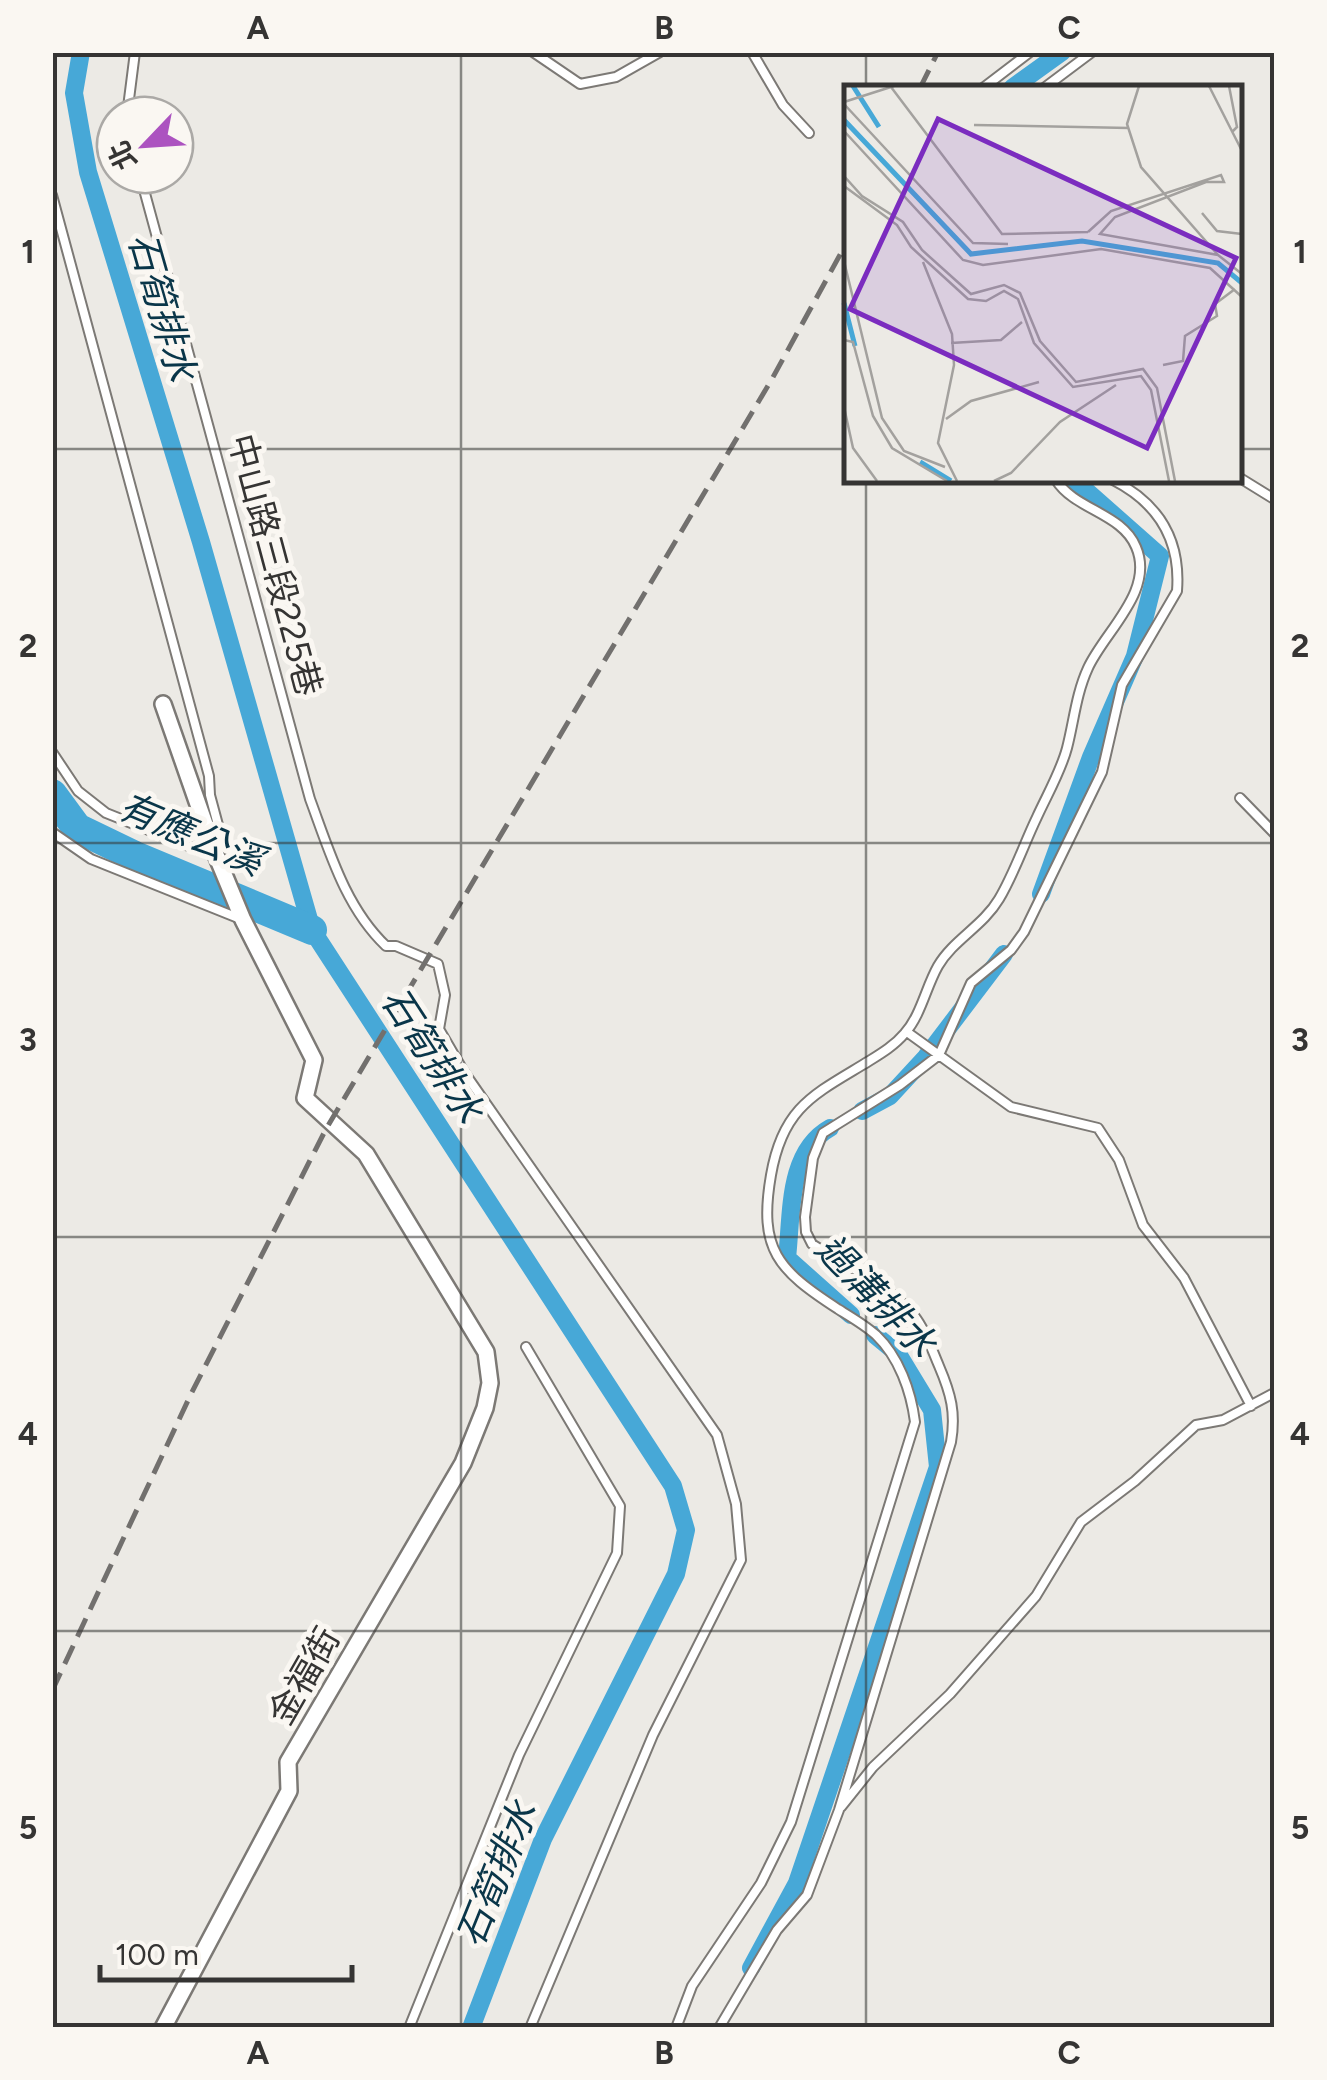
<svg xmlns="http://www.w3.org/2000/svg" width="1327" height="2080" font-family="Figtree,'Noto Sans TC',sans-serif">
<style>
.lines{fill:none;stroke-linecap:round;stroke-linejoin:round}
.canal{stroke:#47a8d7;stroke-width:18}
.river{stroke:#47a8d7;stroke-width:30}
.service-casing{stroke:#7c7975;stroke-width:12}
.minor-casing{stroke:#7c7975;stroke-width:20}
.service{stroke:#fff;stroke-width:8}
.minor{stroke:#fff;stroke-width:15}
.rail{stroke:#72706e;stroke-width:5;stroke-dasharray:20 10;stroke-linecap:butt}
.grid{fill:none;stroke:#353433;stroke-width:2.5;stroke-opacity:0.55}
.labels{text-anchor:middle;stroke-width:10;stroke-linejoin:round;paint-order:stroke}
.street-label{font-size:35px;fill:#353433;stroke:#faf7f2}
.water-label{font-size:38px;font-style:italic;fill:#0a3649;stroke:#faf7f2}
.inset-river{fill:none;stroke:#47a8d7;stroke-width:5}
.inset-road{fill:none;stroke:#a3a19e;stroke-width:2.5}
.view{fill:#7b2cbf;fill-opacity:0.15;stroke:#7b2cbf;stroke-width:5}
.inset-edge{fill:none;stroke:#353433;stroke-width:5}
.neatline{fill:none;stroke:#353433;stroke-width:4}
.grid-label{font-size:32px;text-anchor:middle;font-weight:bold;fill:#353433}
</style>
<rect width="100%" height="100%" fill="#eceae5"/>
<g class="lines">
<!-- canal -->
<path class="canal" d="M81,52L74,93L88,172L201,542L312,930L673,1486L686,1530L676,1574L543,1839L471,2028
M1012,88L1062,52
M1041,894L1091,757L1135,656L1160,556L1074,480
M862,1111L890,1096L926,1057L1004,954
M830,1128C787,1152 792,1215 787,1258L851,1315
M751,1968L797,1883L938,1467L932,1410L898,1354L875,1335"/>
<!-- river -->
<path class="river" d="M52,794L77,828L135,856L312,930"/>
<!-- service casing -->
<g class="service-casing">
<path id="service" d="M533,52L580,84L616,77L660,52
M752,52L783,105L809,133
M983,88L1030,52
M1044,88L1092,52
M127,115L135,52
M140,175L310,799C329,850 345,907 386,946H396L438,964L445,995L439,1029L464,1072L717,1435L736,1504L741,1560L653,1735L530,2028
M52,195L209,776L210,795L224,847L201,851L106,813L78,791L52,752
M1240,478L1274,499
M1240,798L1274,833
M52,832L91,859L243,920
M907,1032L1011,1107L1098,1128L1119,1160L1143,1225L1184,1278L1251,1406
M841,1807L873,1767L950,1694L1036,1596L1081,1522L1135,1481L1196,1425L1223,1420L1274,1393
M409,2028L519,1755L617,1553L620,1506L526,1347
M676,2028L692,1986L761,1883L791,1822L915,1422C911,1391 899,1357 876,1335C865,1325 851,1317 838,1309C778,1270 758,1250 771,1175C783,1106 815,1094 869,1061C882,1053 895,1045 905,1033C921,1015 926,987 938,966C953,940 983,926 999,899C1014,874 1024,844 1037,817C1047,795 1061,771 1067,748C1074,721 1076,694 1088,668C1105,631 1155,591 1136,547C1122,513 1075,510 1056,480
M719,2028L777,1930L807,1895L839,1810L951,1442C956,1413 951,1394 939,1366C932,1350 926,1331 915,1317C890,1285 845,1265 812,1244L806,1232L805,1217L813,1158L823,1133L900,1085L939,1055L971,983L1011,950L1024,932L1102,772L1122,685L1177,591C1181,539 1158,503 1113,480"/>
</g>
<!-- minor casing -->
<g class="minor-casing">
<path id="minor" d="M163,2028L289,1791L288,1762L463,1463L485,1408L490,1383L486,1352L366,1154L305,1098L314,1060L243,920L214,850L163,704"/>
</g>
<!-- service -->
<use href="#service" class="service"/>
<!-- minor -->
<use href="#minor" class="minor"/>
<!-- rail -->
<path class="rail" d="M920,88L938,52
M52,1691L191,1394L326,1129L772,379L847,242"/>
</g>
<!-- grid -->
<path class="grid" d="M461,52V2028M866,52V88M52,449H847M1240,449H1274M866,480V2028M52,843H1274M52,1237H1274M52,1631H1274"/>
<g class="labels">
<!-- street labels -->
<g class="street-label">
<text transform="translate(275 565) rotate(75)" y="12">中山路三段225巷</text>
<text transform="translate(304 1676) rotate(-60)" y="12">金福街</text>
</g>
<!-- water labels -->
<g class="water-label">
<text transform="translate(162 307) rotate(74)" y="13">石筍排水</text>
<text transform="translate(191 834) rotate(23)" y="13">有應公溪</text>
<text transform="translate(432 1055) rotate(57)" y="13">石筍排水</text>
<text transform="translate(876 1296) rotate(46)" y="13">過溝排水</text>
<text transform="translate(497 1874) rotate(-68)" y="13">石筍排水</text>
</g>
</g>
<!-- overview -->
<g transform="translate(844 85)">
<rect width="398" height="398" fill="#eceae5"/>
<path class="inset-river" d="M9,1L35,42M0,35L127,169L238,156L374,178L398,198M0,218L11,261M76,377L107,396"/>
<path class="inset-road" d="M295,1L283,39L297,82L374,170M365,1L398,66M385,1L393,42L388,47M47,2L158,149L244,147M0,17L50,1M0,19L129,158L164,159M130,40L285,43M0,46L119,175L139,180L257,164L366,183L398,212M0,91L18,111L59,137L78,165L127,209L160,200L176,208L196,256L232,297L299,284L313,303L331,396M0,101L53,140L67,162L124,214L142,216L160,206L174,214L190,258L229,302L297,291L307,305L325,396M358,128L373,146L398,149M244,147L267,126L377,90L380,97H362L271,132L256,149L374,170L398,189M0,176L38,333L60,366L101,382M79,177L108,249L110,280L94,358L113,396M0,255L9,257L29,331L48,363L103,396M107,258L157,255L178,237M319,280L339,276L341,251L373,231L371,219L391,204M0,322L9,363L33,396M102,334L127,316L195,297M150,396L167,388L216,337L272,300"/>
<path class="view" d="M94,34L392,173L303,363L6,224Z"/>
<rect width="398" height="398" class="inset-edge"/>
</g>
<!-- border -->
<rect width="1327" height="2080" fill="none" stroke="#faf7f2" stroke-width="110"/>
<!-- north arrow -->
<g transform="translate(145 145) rotate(245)"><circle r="48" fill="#faf7f2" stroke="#aba9a6" stroke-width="2.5"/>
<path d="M0-8L18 38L0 25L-18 38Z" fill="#ac53c0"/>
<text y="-15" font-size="28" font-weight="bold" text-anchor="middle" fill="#353433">北</text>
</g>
<!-- scale -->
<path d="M100 1965v15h252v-15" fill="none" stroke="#353433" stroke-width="5"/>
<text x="115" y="1965" font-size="30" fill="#353433" stroke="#faf7f2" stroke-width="8" paint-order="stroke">100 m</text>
<rect x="55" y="55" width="1217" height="1970" class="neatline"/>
<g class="grid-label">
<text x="258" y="39">A</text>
<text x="664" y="39">B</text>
<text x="1069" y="39">C</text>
<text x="28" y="263">1</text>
<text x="1300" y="263">1</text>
<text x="28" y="657">2</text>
<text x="1300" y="657">2</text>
<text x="28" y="1051">3</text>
<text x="1300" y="1051">3</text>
<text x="28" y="1445">4</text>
<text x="1300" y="1445">4</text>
<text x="28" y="1839">5</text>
<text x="1300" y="1839">5</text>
<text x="258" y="2064">A</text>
<text x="664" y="2064">B</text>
<text x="1069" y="2064">C</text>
</g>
</svg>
